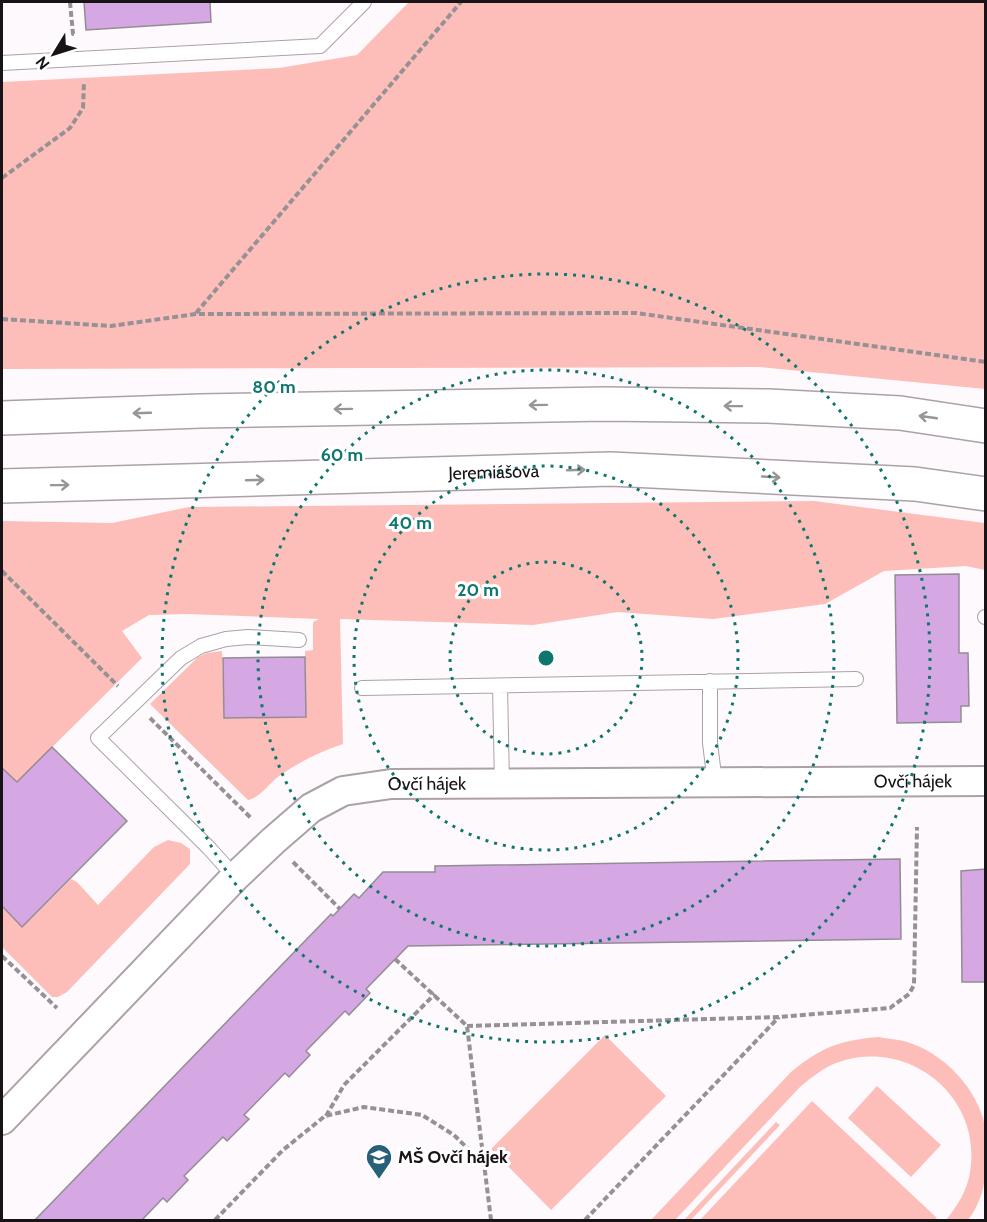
<svg xmlns="http://www.w3.org/2000/svg" width="987" height="1222" font-family="Cabin,sans-serif">
<style>
.green{fill:#fdbeb9}
.building{fill:#d5a7e3;stroke:#938c95;stroke-width:1.5}
.lines{fill:none;stroke-linecap:round;stroke-linejoin:round}
.service-casing{stroke:#aca1a7;stroke-width:16}
.minor-casing{stroke:#aca1a7;stroke-width:32}
.secondary-casing{stroke:#aca1a7;stroke-width:36}
.path{stroke:#969194;stroke-width:4;stroke-dasharray:6 3;stroke-linecap:butt}
.service{stroke:#fff;stroke-width:14}
.minor{stroke:#fff;stroke-width:28}
.secondary{stroke:#fff;stroke-width:33}
.oneway{stroke:#979596}
.ring{fill:none;stroke:#0f766e;stroke-width:3;stroke-dasharray:3 6}
.labels{text-anchor:middle;stroke-width:6;stroke-linejoin:round;paint-order:stroke}
.street-label{font-size:18px;fill:#171316;stroke:#fff}
.poi-label{font-size:18px;font-weight:bold;fill:#171316;stroke:#fff;text-anchor:start}
.centre{fill:#0f766e;stroke:#fff;stroke-width:3}
.ring-label{font-size:18px;text-anchor:middle;font-weight:bold;fill:#0f766e;stroke:#fff;stroke-width:6;stroke-linejoin:round;paint-order:stroke}
</style>
<rect width="100%" height="100%" fill="#fef9fc"/>
<!-- green -->
<path class="green" d="M409,2H985V389L759,367L2,369V82L279,68L357,55Z
M814,501L985,523V570L966,566L884,571L825,604L713,619L618,612L533,625L340,619L343,744C322,751 301,761 282,774C270,781 262,797 248,800L150,704L198,657L207,653L222,651L224,718L306,717L305,651L313,650V622L319,619L187,614L149,615L122,631L142,658L17,782L2,768V521L112,523L189,507Z
M168,840L181,843L190,849V864L67,992L58,997H52L2,947V907L22,927L71,879L77,882L98,905L154,847Z
M605,1035L666,1096L551,1210L491,1149Z
M879,1037C888,1039 898,1039 907,1042C941,1052 973,1084 983,1118C987,1131 986,1146 986,1159C986,1182 982,1202 968,1220H946C958,1205 967,1191 970,1172C983,1097 909,1038 839,1062C824,1067 812,1077 800,1087L675,1220H651L791,1072C821,1047 841,1040 879,1037Z
M877,1086L941,1145L911,1177L848,1118Z
M812,1101L937,1218L934,1220H700Z
M776,1122L780,1125L691,1220H684Z"/>
<!-- building -->
<path class="building" d="M84,2H210L211,22L86,30Z
M959,574V653H968L969,706H961V722L897,723L895,575Z
M305,657L306,717L224,718L223,658Z
M52,747L127,821L22,927L2,906V768L17,782Z
M900,859L901,939L408,946L366,989L370,993L349,1015L345,1011L306,1051L310,1055L289,1077L285,1073L244,1115L249,1119L227,1141L223,1137L184,1176L188,1180L167,1202L163,1198L141,1221H34L331,914L333,916L354,894L359,898L383,872H435V866Z
M986,869V982H962L961,871Z"/>
<g class="lines">
<!-- service casing -->
<g class="service-casing">
<path id="service" d="M2,63L320,46L364,2
M985,617H986
M710,681V743L715,783
M500,686L502,784
M362,688L856,679
M235,877L209,848L98,738L181,658L201,646L226,639L248,637L299,640"/>
</g>
<!-- minor casing -->
<g class="minor-casing">
<g id="minor">
<path id="s1" d="M2,1120L235,877L273,841L311,808L343,791L391,784L986,781"/>
</g>
</g>
<!-- secondary casing -->
<g class="secondary-casing">
<g id="secondary">
<path d="M2,418L201,411L605,404L768,406L900,413L986,426"/>
<path id="s2" d="M2,486L611,469L915,484L986,494"/>
</g>
</g>
<!-- path -->
<path class="path" d="M70,2L73,34H76
M2,178L70,128L83,108L84,82
M196,313L461,2
M2,319L111,326L196,314L636,313L986,362
M2,571L118,686
M150,718L251,818
M293,862L340,909
M2,956L57,1008
M395,959L467,1026L491,1220
M467,1026L779,1017L890,1008L909,994L914,985L917,827
M326,1116L344,1085L435,994
M215,1220L283,1150L325,1116L364,1107L422,1115L454,1135L484,1165
M585,1220L779,1017"/>
<!-- service -->
<use href="#service" class="service"/>
<!-- minor -->
<use href="#minor" class="minor"/>
<!-- secondary -->
<use href="#secondary" class="secondary"/>
</g>
<!-- one-way arrows -->
<defs><path id="oneway-shaft" d="M-6 0H5M1.5-3L5.5 0L1.5 3" fill="none" stroke-width="1.6" stroke-linecap="round" stroke-linejoin="round" transform="scale(1.5)"/></defs>
<g class="oneway">
<use href="#oneway-shaft" transform="translate(538 405) rotate(179)"/>
<use href="#oneway-shaft" transform="translate(733 406) rotate(-179)"/>
<use href="#oneway-shaft" transform="translate(343 409) rotate(179)"/>
<use href="#oneway-shaft" transform="translate(142 413) rotate(178)"/>
<use href="#oneway-shaft" transform="translate(928 417) rotate(-172)"/>
<use href="#oneway-shaft" transform="translate(576 470) rotate(-2)"/>
<use href="#oneway-shaft" transform="translate(771 477) rotate(3)"/>
<use href="#oneway-shaft" transform="translate(255 480) rotate(-2)"/>
<use href="#oneway-shaft" transform="translate(60 485) rotate(-1)"/>
</g>
<!-- distance rings -->
<g class="ring">
<circle cx="546" cy="658" r="96"/>
<circle cx="546" cy="658" r="192"/>
<circle cx="546" cy="658" r="288"/>
<circle cx="546" cy="658" r="384"/>
</g>
<!-- icons -->
<defs>
<g id="school-pin" transform="scale(1.35)"><path d="M0 17L-7.5 6A9.5 9.5 0 1 1 7.5 6Z" fill="#28607a" stroke="#fff"/><path d="M0-5L7-2L0 1L-7-2ZM-4 1L0 2.5L4 1V4Q0 6-4 4Z" fill="#fff"/></g>
</defs>
<g fill-rule="evenodd">
<use href="#school-pin" x="379" y="1157"/>
</g>
<g class="labels">
<!-- street labels -->
<g class="street-label">
<text dy="6" stroke="none"><textPath href="#s2" startOffset="492">Jeremiášova</textPath></text>
<text dy="6" stroke="none"><textPath href="#s1" startOffset="1046">Ovčí hájek</textPath></text>
<text dy="6" stroke="none"><textPath href="#s1" startOffset="560">Ovčí hájek</textPath></text>
</g>
<!-- poi labels -->
<g class="poi-label">
<text x="398" y="1163">MŠ Ovčí hájek</text>
</g>
</g>
<circle cx="546" cy="658" r="9" class="centre"/>
<g class="ring-label">
<text x="274" y="393">80 m</text>
<text x="342" y="461">60 m</text>
<text x="410" y="529">40 m</text>
<text x="478" y="596">20 m</text>
</g>
<!-- border -->
<rect width="987" height="1222" fill="none" stroke="#171316" stroke-width="6"/>
<!-- north arrow -->
<g transform="translate(54 54) rotate(232)" stroke="#ffffff" stroke-width="4.5" paint-order="stroke">
<path d="M0-4.5L10 22L0 15L-10 22Z" fill="#171316"/>
<text y="-9" font-size="16" font-weight="bold" text-anchor="middle" fill="#171316">N</text>
</g>
</svg>
